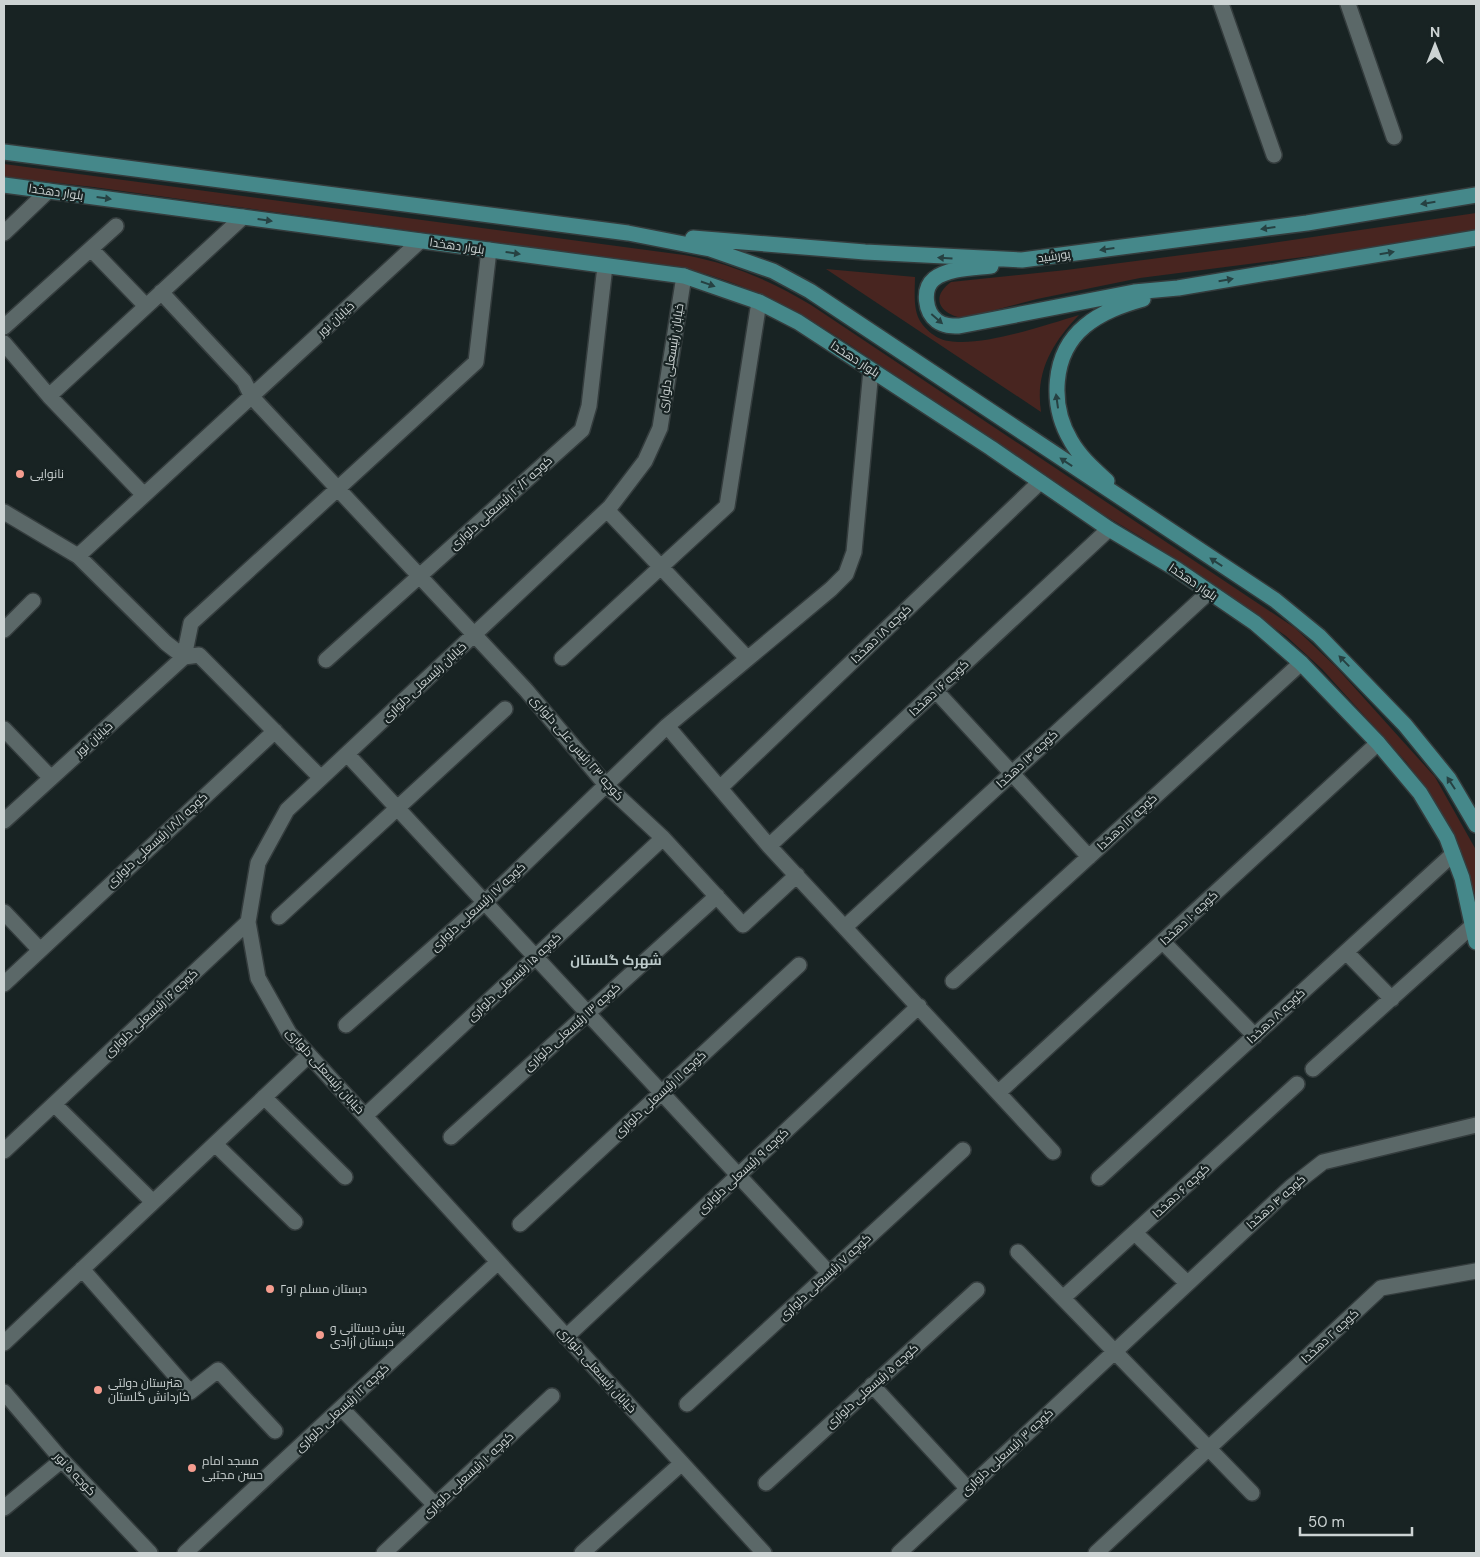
<svg xmlns="http://www.w3.org/2000/svg" width="1480" height="1557" font-family="'DM Sans',Cairo,sans-serif">
<style>
.green{fill:#482520}
.lines{fill:none;stroke-linecap:round;stroke-linejoin:round}
.minor-casing{stroke:#343c3d;stroke-width:18}
.major-casing{stroke:#343c3d;stroke-width:18}
.minor{stroke:#5b6868;stroke-width:15}
.major{stroke:#45888a;stroke-width:15}
.oneway{fill:#264142}
.poi-dot{fill:#f59d8f;stroke:#182323;stroke-width:2}
.labels{text-anchor:middle;stroke-width:4.5;stroke-linejoin:round;paint-order:stroke}
.street-label{font-size:12px;fill:#ccd3d3;stroke:#182323}
.poi-label{font-size:12px;fill:#ccd3d3;stroke:#182323;text-anchor:start}
.neighbourhood-label{font-size:14px;font-weight:bold;fill:#bbc9c9;stroke:#182323}
</style>
<rect width="100%" height="100%" fill="#182323"/>
<!-- green -->
<path class="green" d="M4,164L684,255C730,263 771,281 811,305L1295,628L1336,667L1435,777L1476,850V902L1456,839L1433,799L1407,763L1322,669L1286,636L1144,539L1099,512C1045,473 987,439 932,401C850,346 785,293 687,269L93,187L4,177Z
M1476,213V231L1335,253L1140,278L1037,299L964,318C941,315 929,298 951,282L1066,270L1244,247Z
M826,269L915,277C915,290 913,307 919,319C924,329 937,340 949,341C982,347 1046,325 1079,315C1052,343 1035,372 1041,412Z"/>
<g class="lines">
<!-- minor casing -->
<g class="minor-casing">
<path id="minor" d="M1221,4L1274,155
M1348,4L1394,137
M4,233L48,191
M91,249L146,306
M684,276L660,428L645,461L610,507L287,810L258,863L248,922L258,978L289,1033L764,1553
M161,292L244,381L252,397L526,690L606,785L663,838L743,925L797,875
M4,327L116,226
M4,343L49,396L144,495
M49,396L243,217
M607,510L747,658
M4,512L78,556L166,643L184,657
M78,556L420,241
M4,630L33,601
M184,657L191,623L476,362L489,250
M184,657L199,655L321,778
M562,658L727,506L759,302
M326,660L582,430L589,406L605,266
M936,691L1089,857
M667,726L769,846L1053,1152
M4,729L51,778
M347,754L829,1273
M721,787L1040,482
M4,821L184,657
M769,846L1109,529
M4,912L40,950
M279,917L505,709
M845,927L1209,592
M1163,942L1255,1036
M1346,952L1392,999
M953,981L1301,663
M4,984L275,731
M346,1025L485,902L667,726L831,589L846,574L854,552L871,370
M1313,1069L1473,925
M999,1092L1378,743
M264,1097L345,1177
M54,1104L153,1202
M365,1116L663,838
M451,1137L717,896
M215,1144L295,1222
M4,1151L248,922
M1099,1178L1453,854
M520,1224L799,965
M1135,1233L1183,1279
M1018,1252L1252,1493
M82,1269L190,1392L218,1370L275,1431
M1064,1297L1297,1084
M566,1337L919,1006
M4,1343L309,1055
M872,1385L968,1489
M4,1392L62,1460L150,1553
M687,1404L963,1150
M341,1408L435,1505
M766,1483L977,1290
M4,1508L62,1460
M185,1553L498,1262
M384,1553L552,1396
M582,1553L682,1463
M899,1553L1291,1187L1323,1162L1476,1125
M1096,1553L1381,1288L1476,1271"/>
</g>
<!-- major casing -->
<g class="major-casing">
<path id="major" d="M4,152L628,233L710,249L773,271L810,291L1275,600L1319,636L1405,725L1449,779L1476,825
M4,185L684,276L759,302L798,322L991,448L1109,529L1176,569L1255,623L1301,663L1378,743L1420,793L1447,838L1462,878L1476,942
M693,238L865,252L1022,260L1307,223L1476,195
M991,266C974,268 948,268 934,279C922,289 925,312 937,321C944,326 951,326 959,326L1134,292L1178,288L1476,238
M1107,481C1094,469 1080,457 1071,441C1050,406 1051,354 1085,326C1102,312 1122,305 1143,299"/>
</g>
<!-- minor -->
<use href="#minor" class="minor"/>
<!-- major -->
<use href="#major" class="major"/>
</g>
<!-- one-way arrows -->
<defs><path id="oneway-solid" d="M-6-.8H1V-3.2L6.5 0L1 3.2V.8H-6Z" transform="scale(1.25)"/></defs>
<g class="oneway">
<use href="#oneway-solid" transform="translate(104 198) rotate(8)"/>
<use href="#oneway-solid" transform="translate(1428 203) rotate(171)"/>
<use href="#oneway-solid" transform="translate(265 220) rotate(8)"/>
<use href="#oneway-solid" transform="translate(1268 228) rotate(172)"/>
<use href="#oneway-solid" transform="translate(1107 249) rotate(172)"/>
<use href="#oneway-solid" transform="translate(513 253) rotate(8)"/>
<use href="#oneway-solid" transform="translate(1387 253) rotate(-10)"/>
<use href="#oneway-solid" transform="translate(945 258) rotate(-176)"/>
<use href="#oneway-solid" transform="translate(1226 280) rotate(-10)"/>
<use href="#oneway-solid" transform="translate(708 284) rotate(19)"/>
<use href="#oneway-solid" transform="translate(937 319) rotate(41)"/>
<use href="#oneway-solid" transform="translate(1057 401) rotate(-98)"/>
<use href="#oneway-solid" transform="translate(1066 462) rotate(-146)"/>
<use href="#oneway-solid" transform="translate(1216 562) rotate(-147)"/>
<use href="#oneway-solid" transform="translate(1344 661) rotate(-134)"/>
<use href="#oneway-solid" transform="translate(1451 783) rotate(-123)"/>
</g>
<!-- markers -->
<g class="poi-dot">
<circle cx="20" cy="474" r="5"/>
<circle cx="270" cy="1289" r="5"/>
<circle cx="320" cy="1335" r="5"/>
<circle cx="98" cy="1390" r="5"/>
<circle cx="192" cy="1468" r="5"/>
</g>
<g class="labels">
<!-- street labels -->
<g class="street-label">
<text transform="translate(56 192) rotate(8)" y="4">بلوار دهخدا</text>
<text transform="translate(457 246) rotate(8)" y="4">بلوار دهخدا</text>
<text transform="translate(1054 256) rotate(-8)" y="4">پورشید</text>
<text transform="translate(336 319) rotate(-43)" y="4">خیابان نور</text>
<text transform="translate(671 358) rotate(-81)" y="4">خیابان رئیسعلی دلواری</text>
<text transform="translate(855 359) rotate(33)" y="4">بلوار دهخدا</text>
<text transform="translate(501 503) rotate(-42)" y="4">کوچه ۲۰/۲ رئیسعلی دلواری</text>
<text transform="translate(1193 582) rotate(34)" y="4">بلوار دهخدا</text>
<text transform="translate(881 634) rotate(-44)" y="4">کوچه ۱۸ دهخدا</text>
<text transform="translate(424 682) rotate(-43)" y="4">خیابان رئیسعلی دلواری</text>
<text transform="translate(939 688) rotate(-43)" y="4">کوچه ۱۶ دهخدا</text>
<text transform="translate(94 739) rotate(-42)" y="4">خیابان نور</text>
<text transform="translate(577 748) rotate(49)" y="4">کوچه ۲۳ رئیس علی دلواری</text>
<text transform="translate(1027 759) rotate(-43)" y="4">کوچه ۱۴ دهخدا</text>
<text transform="translate(1127 822) rotate(-43)" y="4">کوچه ۱۲ دهخدا</text>
<text transform="translate(157 840) rotate(-43)" y="4">کوچه ۱۸/۱ رئیسعلی دلواری</text>
<text transform="translate(478 907) rotate(-43)" y="4">کوچه ۱۷ رئیسعلی دلواری</text>
<text transform="translate(1189 918) rotate(-43)" y="4">کوچه ۱۰ دهخدا</text>
<text transform="translate(514 977) rotate(-43)" y="4">کوچه ۱۵ رئیسعلی دلواری</text>
<text transform="translate(151 1013) rotate(-43)" y="4">کوچه ۱۶ رئیسعلی دلواری</text>
<text transform="translate(1276 1016) rotate(-43)" y="4">کوچه ۸ دهخدا</text>
<text transform="translate(572 1027) rotate(-42)" y="4">کوچه ۱۳ رئیسعلی دلواری</text>
<text transform="translate(325 1071) rotate(48)" y="4">خیابان رئیسعلی دلواری</text>
<text transform="translate(660 1094) rotate(-43)" y="4">کوچه ۱۱ رئیسعلی دلواری</text>
<text transform="translate(743 1171) rotate(-43)" y="4">کوچه ۹ رئیسعلی دلواری</text>
<text transform="translate(1181 1191) rotate(-43)" y="4">کوچه ۶ دهخدا</text>
<text transform="translate(1276 1202) rotate(-42)" y="4">کوچه ۴ دهخدا</text>
<text transform="translate(825 1277) rotate(-43)" y="4">کوچه ۷ رئیسعلی دلواری</text>
<text transform="translate(1330 1336) rotate(-43)" y="4">کوچه ۲ دهخدا</text>
<text transform="translate(597 1370) rotate(48)" y="4">خیابان رئیسعلی دلواری</text>
<text transform="translate(872 1386) rotate(-42)" y="4">کوچه ۵ رئیسعلی دلواری</text>
<text transform="translate(342 1408) rotate(-43)" y="4">کوچه ۱۲ رئیسعلی دلواری</text>
<text transform="translate(1007 1452) rotate(-43)" y="4">کوچه ۳ رئیسعلی دلواری</text>
<text transform="translate(75 1474) rotate(47)" y="4">کوچه ۵ نور</text>
<text transform="translate(468 1475) rotate(-43)" y="4">کوچه ۱۰ رئیسعلی دلواری</text>
</g>
<!-- poi labels -->
<g class="poi-label">
<text x="30" y="478">نانوایی</text>
<text x="280" y="1293">دبستان مسلم ۱و۲</text>
<text x="330" y="1332">پیش دبستانی و<tspan x="330" dy="14">دبستان آزادی</tspan></text>
<text x="108" y="1387">هنرستان دولتی<tspan x="108" dy="14">کاردانش گلستان</tspan></text>
<text x="202" y="1465">مسجد امام<tspan x="202" dy="14">حسن مجتبی</tspan></text>
</g>
<!-- neighbourhood labels -->
<g class="neighbourhood-label">
<text x="616" y="965">شهرک گلستان</text>
</g>
</g>
<!-- border -->
<rect width="1480" height="1557" fill="none" stroke="#ccd3d3" stroke-width="10"/>
<!-- north arrow -->
<g transform="translate(1435 45)" stroke="#182323" stroke-width="4" paint-order="stroke">
<path d="M0-4L9 19L0 12L-9 19Z" fill="#ccd3d3"/>
<text y="-8" font-size="14" font-weight="bold" text-anchor="middle" fill="#ccd3d3">N</text>
</g>
<!-- scale -->
<path d="M1300 1527v8h112v-8" fill="none" stroke="#ccd3d3" stroke-width="2.5"/>
<text x="1308" y="1527" font-size="15" fill="#ccd3d3" stroke="#182323" stroke-width="4" paint-order="stroke">50 m</text>
</svg>
